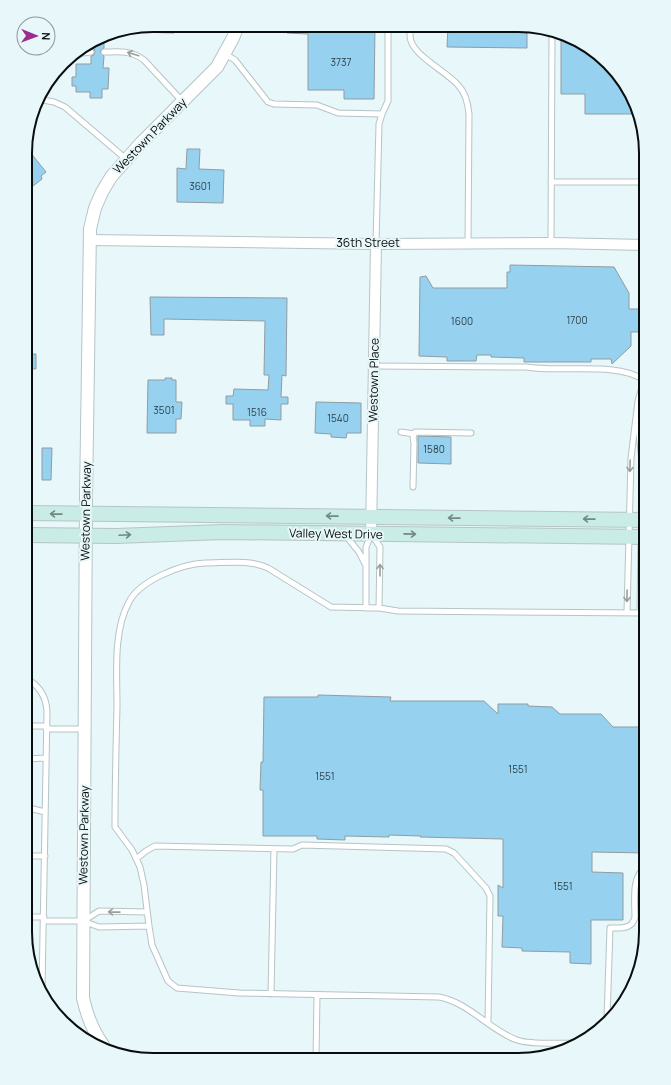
<svg xmlns="http://www.w3.org/2000/svg" width="671" height="1085" font-family="Manrope,sans-serif">
<style>
.building{fill:#96d1f0;stroke:#909ca2}
.lines{fill:none;stroke-linecap:round;stroke-linejoin:round}
.service-casing{stroke:#b6c4c6;stroke-width:7}
.minor-casing{stroke:#b6c4c6;stroke-width:12}
.tertiary-casing{stroke:#b6c4c6;stroke-width:14}
.secondary-casing{stroke:#b6c4c6;stroke-width:16}
.service{stroke:#fff;stroke-width:5}
.minor{stroke:#fff;stroke-width:10}
.tertiary{stroke:#fff;stroke-width:12}
.secondary{stroke:#c9ece7;stroke-width:14}
.oneway{stroke:#9c9e9e}
.oneway2{stroke:#728885}
.labels{text-anchor:middle;stroke-width:4;stroke-linejoin:round;paint-order:stroke}
.number-label{font-size:10px;fill:#2c3e46}
.street-label{font-size:12px;fill:#080d0d;stroke:#e8f7f9}
.rim{fill:none;stroke:#080d0d;stroke-width:2}
</style>
<rect width="100%" height="100%" fill="#e8f7f9"/>
<!-- building -->
<path class="building" d="M153,25H175L174,33L135,32V29Z
M287,25L375,26L374,99H344V90H308V34L287,33Z
M448,26H527V48L447,47Z
M561,37L596,52L636,104L638,114H585V94H561Z
M97,39L104,40V48L101,50L100,52L104,56L103,68H109L108,89H102V98H90V92H76V86H72V77H76V64H91V56L94,55L95,52L94,49L91,48V43Z
M26,147L46,172L41,176L42,179L33,186L31,184L26,188Z
M187,149H200L199,169L224,170L223,203L177,202V168L186,169Z
M510,265L614,267L629,293V309H646V332H631V346L612,364L611,359H591V362H524V358L491,357V355H477L476,361H447V357L419,356L420,277L426,276L433,288H507V272H510Z
M150,297L287,298L286,376L282,375L281,397H288V404H281V420L265,419V426H250V420H233V404H226V396H233L234,389L268,390L269,375H264L265,321L164,319V335H151Z
M26,354H36V369L26,368Z
M165,378H172V380H176V402H182L181,419H176V433H147L148,380H165Z
M316,402L361,403V433H347L346,438L331,437V434L315,433Z
M418,436L451,437V464L418,463Z
M42,448H52L51,480H42Z
M318,695L391,697L390,701H484L498,714V704H528V706L552,707L560,714H601L613,727H646V853L592,852V872L623,873V920H591V964L570,963V952L522,951V948L502,947L503,916H498V885L503,888V839L420,837L421,836L389,835V837L345,836V840L317,839V836H263V790H260L261,762H263L264,697H318Z"/>
<g class="lines">
<!-- service casing -->
<g class="service-casing">
<path id="service" d="M411,26C410,31 409,36 411,41C416,57 447,72 458,85C466,93 468,103 469,114L468,243
M104,52C119,52 131,50 144,60L182,101
M74,54L91,52
M225,54L235,60L268,102L274,104L317,105L338,113L382,114
M37,99L54,102L65,107L126,159
M551,182H646
M551,243L552,33
M376,244L379,124L382,114L388,101V26
M374,366L526,367C560,373 616,361 644,380
M638,423L642,461L640,613
M401,432L414,434
M413,487L414,443L413,437L415,432L471,433
M372,535L380,547L379,608
M346,536L359,552L365,564
M366,608V547L371,535
M627,612L631,458L638,401L646,374
M25,678C39,685 46,696 47,711L42,990
M33,726H47
M46,729H85
M25,759L46,758
M25,807L45,812
M28,856H45
M136,859L146,851L155,846L293,849L302,845L446,849L454,853L486,888L490,896L488,1022
M28,917H44
M85,920L99,911L147,912
M44,921H83L99,927L149,926
M271,994L274,849
M607,1019L610,928C620,928 632,930 635,917C635,904 631,874 646,868
M576,1043C560,1043 531,1045 517,1040C489,1030 470,1003 439,997L239,993L177,988L168,981L152,945L149,926L144,885L140,867L132,850L115,827C115,787 116,746 117,706C117,673 113,631 129,602C140,580 182,564 205,563C226,563 249,559 268,568L331,607L379,608L398,611L646,613
M316,1059L317,995"/>
</g>
<!-- minor casing -->
<g class="minor-casing">
<path id="minor" d="M90,240L376,244L551,243L646,245
M371,534L376,244"/>
</g>
<!-- tertiary casing -->
<g class="tertiary-casing">
<path id="tertiary" d="M103,1045C92,1030 87,1016 83,998L86,499L90,229L95,208L102,192L111,177L140,144L217,67L233,38L238,25"/>
</g>
<!-- secondary casing -->
<g class="secondary-casing">
<path id="secondary" d="M26,513L646,520
M26,535L116,536L223,532L646,537"/>
</g>
<!-- service -->
<use href="#service" class="service"/>
<!-- minor -->
<use href="#minor" class="minor"/>
<!-- tertiary -->
<use href="#tertiary" class="tertiary"/>
<!-- secondary -->
<use href="#secondary" class="secondary"/>
</g>
<!-- one-way arrows -->
<defs><path id="oneway-shaft" d="M-6 0H5M1.5-3L5.5 0L1.5 3" fill="none" stroke-width="1.6" stroke-linecap="round" stroke-linejoin="round"/></defs>
<g class="oneway">
<use href="#oneway-shaft" transform="translate(133 54) rotate(-163)"/>
<use href="#oneway-shaft" transform="translate(630 466) rotate(92)"/>
<use href="#oneway-shaft" transform="translate(380 570) rotate(-90)"/>
<use href="#oneway-shaft" transform="translate(627 596) rotate(91)"/>
<use href="#oneway-shaft" transform="translate(114 912) rotate(-179)"/>
</g>
<g class="oneway2">
<use href="#oneway-shaft" transform="translate(56 514) rotate(-179)"/>
<use href="#oneway-shaft" transform="translate(332 516) rotate(-179)"/>
<use href="#oneway-shaft" transform="translate(454 518) rotate(-179)"/>
<use href="#oneway-shaft" transform="translate(589 519) rotate(-179)"/>
<use href="#oneway-shaft" transform="translate(410 534) rotate(1)"/>
<use href="#oneway-shaft" transform="translate(125 535) rotate(-3)"/>
</g>
<g class="labels">
<!-- number labels -->
<g class="number-label">
<text x="341" y="66">3737</text>
<text x="200" y="190">3601</text>
<text x="577" y="324">1700</text>
<text x="462" y="325">1600</text>
<text x="164" y="414">3501</text>
<text x="257" y="416">1516</text>
<text x="338" y="422">1540</text>
<text x="434" y="453">1580</text>
<text x="518" y="773">1551</text>
<text x="325" y="780">1551</text>
<text x="563" y="890">1551</text>
</g>
<!-- street labels -->
<g class="street-label">
<text transform="translate(150 136) rotate(-46)" y="4">Westown Parkway</text>
<text x="368" y="247">36th Street</text>
<text transform="translate(374 380) rotate(-89)" y="4">Westown Place</text>
<text transform="translate(86 511) rotate(-89)" y="4">Westown Parkway</text>
<text transform="translate(336 534) rotate(1)" y="4">Valley West Drive</text>
<text transform="translate(84 835) rotate(-89)" y="4">Westown Parkway</text>
</g>
</g>
<!-- crop -->
<path d="M0 0H671V1085H0ZM153 32H518A121 121 0 0 1 639 153V932A121 121 0 0 1 518 1053H153A121 121 0 0 1 32 932V153A121 121 0 0 1 153 32Z" fill="#e8f7f9" fill-rule="evenodd"/>
<path class="rim" d="M153 32H518A121 121 0 0 1 639 153V932A121 121 0 0 1 518 1053H153A121 121 0 0 1 32 932V153A121 121 0 0 1 153 32Z"/>
<!-- north arrow -->
<g transform="translate(36 36) rotate(91)"><circle r="19" fill="#e8f7f9" stroke="#8e999b"/>
<path d="M0-3L7 15L0 10L-7 15Z" fill="#9a2d8e"/>
<text y="-6" font-size="11" font-weight="bold" text-anchor="middle" fill="#080d0d">N</text>
</g>
</svg>
